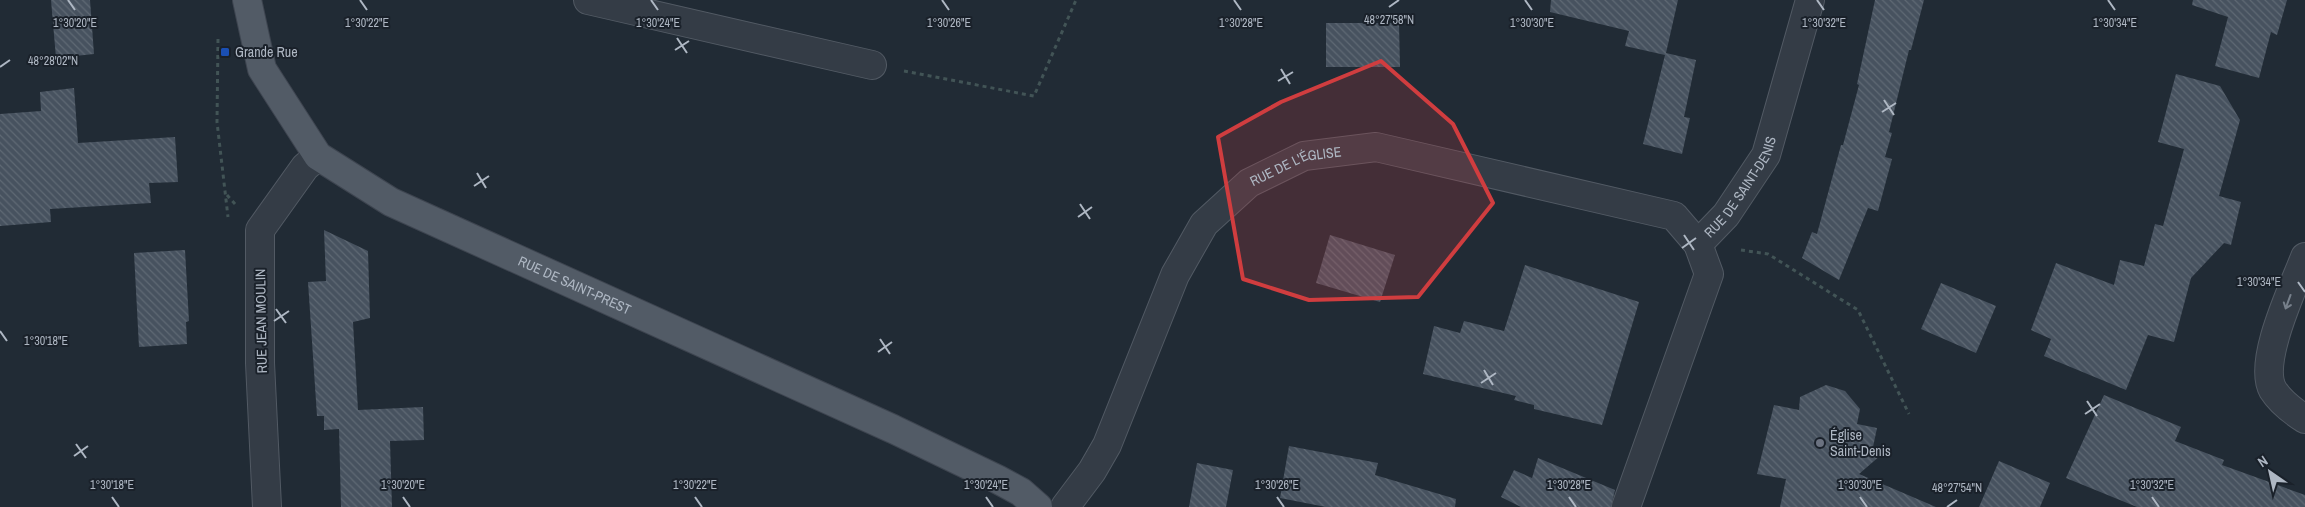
<svg xmlns="http://www.w3.org/2000/svg" width="2305" height="507" font-family="'Archivo Narrow',sans-serif">
<style>
.building{fill:url(#building-back-hatch)}
.lines{fill:none;stroke-linecap:round;stroke-linejoin:round}
.minor-casing{stroke:#525a64;stroke-width:30}
.major-casing{stroke:#3e4550;stroke-width:30}
.path{stroke:#425456;stroke-width:3;stroke-dasharray:4 4;stroke-linecap:butt}
.minor{stroke:#343c46;stroke-width:28}
.major{stroke:#525b66;stroke-width:28}
.oneway{stroke:#77808b}
.marked{fill:#d03d3f;fill-opacity:0.2;stroke:#d03d3f;stroke-width:4;stroke-linejoin:round}
.ticks{fill:none;stroke:#aeb7c3;stroke-width:2}
.transit-dot{fill:#1a4fb4;stroke:#1a212a;stroke-width:2}
.worship-dot{fill:#6b7280;stroke:#1a212a;stroke-width:2}
.labels{text-anchor:middle;stroke-width:4;stroke-linejoin:round;paint-order:stroke}
.poi-label{font-size:14px;fill:#aeb7c3;stroke:#1a212a;text-anchor:start}
.street-label{font-size:14px;fill:#aeb7c3;stroke:#1a212a}
.ticks-label{font-size:12px;text-anchor:middle;fill:#aeb7c3;stroke:#1a212a;stroke-width:4;stroke-linejoin:round;paint-order:stroke}
</style>
<defs>
<pattern id="building-back-hatch" width="6" height="6" patternUnits="userSpaceOnUse" patternTransform="scale(1.25)"><rect width="6" height="6" fill="#47525f"/><path d="M-1 5l2 2M0 0l6 6M5-1l2 2" fill="none" stroke="#5f6974"/></pattern>
</defs>
<rect width="100%" height="100%" fill="#212b35"/>
<!-- building -->
<path class="building" d="M51,0H90L94,54L56,58Z
M1551,0H1678L1666,53L1696,60L1684,117L1690,118L1682,154L1643,144L1665,55L1625,46L1629,31L1550,12Z
M1875,0H1924L1911,50H1909L1889,132L1892,133L1885,157L1892,159L1878,211L1868,208L1839,280L1802,258L1812,232L1817,234L1841,145H1843L1859,85L1857,84Z
M2193,0H2287L2277,35L2271,32L2259,78L2215,66L2228,17L2192,5Z
M1326,23H1399L1400,67H1326Z
M2176,74L2220,86L2240,120L2219,196L2241,202L2231,245L2224,243L2191,278L2174,342L2148,335L2126,390L2044,356L2051,339L2031,330L2056,263L2114,285L2120,260L2144,266L2155,224L2163,226L2184,149L2158,142Z
M74,88L78,143L175,137L178,182L149,183L151,203L50,209L51,222L0,226V114L41,111L40,92Z
M324,230L368,251L370,318L353,322L358,410L423,407L424,440L390,441L392,507H341L339,429L324,430V416H317L308,282L326,281Z
M1330,235L1395,255L1380,302L1316,283Z
M185,250L189,321L186,322L187,344L139,347L134,253Z
M1525,265L1639,302L1602,425L1534,409V405L1514,400L1516,396L1423,374L1434,326L1460,333L1464,321L1504,331Z
M1941,283L1996,306L1976,353L1921,329Z
M1826,385L1845,391L1860,409L1857,424L1877,428L1873,447L1881,455L1859,474L1936,507H1780L1786,479L1757,474L1774,405L1799,410L1800,397Z
M2104,395L2181,427L2175,441L2224,460L2222,465L2305,495V507H2137L2066,478Z
M1289,446L1378,463L1375,475L1456,499L1455,507H1326L1280,498Z
M1538,458L1615,490L1611,507H1521L1501,497L1514,470L1532,478Z
M1999,461L2050,483L2040,507H1979Z
M1197,463L1233,470L1226,507H1189Z"/>
<g class="lines">
<!-- minor casing -->
<g class="minor-casing">
<g id="minor">
<path d="M588,0L872,65"/>
<path id="s1" d="M1698,244L1726,215L1766,155L1810,0"/>
<path d="M2305,257C2294,286 2257,362 2273,390C2280,401 2294,412 2305,419"/>
<path d="M267,507L260,363V230L305,167L318,156"/>
<path id="s2" d="M1065,507L1092,471L1107,445L1175,275L1204,224L1249,183L1304,156L1376,147L1674,216L1698,244L1709,274L1626,507"/>
</g>
</g>
<!-- major casing -->
<g class="major-casing">
<g id="major">
<path id="s3" d="M247,0L262,69L318,156L391,202L893,429L997,479L1021,492L1038,507"/>
</g>
</g>
<!-- path -->
<path class="path" d="M218,39L217,122L228,217
M904,71L1034,96L1076,0
M227,195L236,205
M1741,250L1768,254L1858,310L1909,414"/>
<!-- minor -->
<use href="#minor" class="minor"/>
<!-- major -->
<use href="#major" class="major"/>
</g>
<!-- one-way arrows -->
<defs><path id="oneway-shaft" d="M-6 0H5M1.5-3L5.5 0L1.5 3" fill="none" stroke-width="1.6" stroke-linecap="round" stroke-linejoin="round" transform="scale(1.25)"/></defs>
<use class="oneway" href="#oneway-shaft" transform="translate(2288 302) rotate(110)"/>
<!-- marked area -->
<path class="marked" d="M1381,61L1453,124L1493,203L1418,297L1309,300L1243,279L1218,137L1281,102Z"/>
<!-- ticks -->
<path class="ticks" d="M68,0L75,10M360,0L367,10M651,0L658,10M942,0L949,10M1234,0L1241,10M1525,0L1532,10M1817,0L1824,10M2108,0L2115,10M1389,7L1399,0M677,38L687,53M675,50L689,41M0,67L10,60M1281,69L1290,84M1278,81L1293,72M1884,100L1894,115M1882,112L1896,103M477,173L486,188M474,186L489,176M1080,204L1090,219M1078,217L1092,207M1684,235L1694,250M1682,248L1696,238M2298,282L2305,292M276,309L286,323M274,321L289,311M0,331L7,341M880,339L890,354M878,352L892,342M1484,370L1493,385M1481,383L1496,373M2087,401L2097,416M2085,414L2100,404M76,444L86,458M74,456L88,446M112,497L119,507M403,497L410,507M695,497L702,507M986,497L993,507M1277,497L1284,507M1569,497L1576,507M1860,497L1867,507M2152,497L2159,507M1947,507L1957,500"/>
<!-- markers -->
<rect class="transit-dot" x="220" y="47" width="10" height="10" rx="2.5"/>
<circle class="worship-dot" cx="1820" cy="443" r="5"/>
<g class="labels">
<!-- poi labels -->
<g class="poi-label">
<text x="235" y="57">Grande Rue</text>
<text x="1830" y="440">Église<tspan x="1830" dy="16">Saint-Denis</tspan></text>
</g>
<!-- street labels -->
<g class="street-label">
<text dy="5" stroke="none"><textPath href="#s2" startOffset="428">RUE DE L'ÉGLISE</textPath></text>
<text dy="5" stroke="none"><textPath href="#s1" startOffset="72">RUE DE SAINT-DENIS</textPath></text>
<text dy="5" stroke="none"><textPath href="#s3" startOffset="462">RUE DE SAINT-PREST</textPath></text>
<text transform="translate(261 321) rotate(-91)" y="5">RUE JEAN MOULIN</text>
</g>
</g>
<g class="ticks-label">
<text x="1389" y="24">48°27'58"N</text>
<text x="75" y="27">1°30'20"E</text>
<text x="367" y="27">1°30'22"E</text>
<text x="658" y="27">1°30'24"E</text>
<text x="949" y="27">1°30'26"E</text>
<text x="1241" y="27">1°30'28"E</text>
<text x="1532" y="27">1°30'30"E</text>
<text x="1824" y="27">1°30'32"E</text>
<text x="2115" y="27">1°30'34"E</text>
<text x="53" y="65">48°28'02"N</text>
<text x="2259" y="286">1°30'34"E</text>
<text x="46" y="345">1°30'18"E</text>
<text x="112" y="489">1°30'18"E</text>
<text x="403" y="489">1°30'20"E</text>
<text x="695" y="489">1°30'22"E</text>
<text x="986" y="489">1°30'24"E</text>
<text x="1277" y="489">1°30'26"E</text>
<text x="1569" y="489">1°30'28"E</text>
<text x="1860" y="489">1°30'30"E</text>
<text x="2152" y="489">1°30'32"E</text>
<text x="1957" y="492">48°27'54"N</text>
</g>
<!-- north arrow -->
<g transform="translate(2270 472) rotate(326)" stroke="#1a212a" stroke-width="4" paint-order="stroke">
<path d="M0-4L9 19L0 12L-9 19Z" fill="#aeb7c3"/>
<text y="-8" font-size="14" font-weight="bold" text-anchor="middle" fill="#aeb7c3">N</text>
</g>
</svg>
